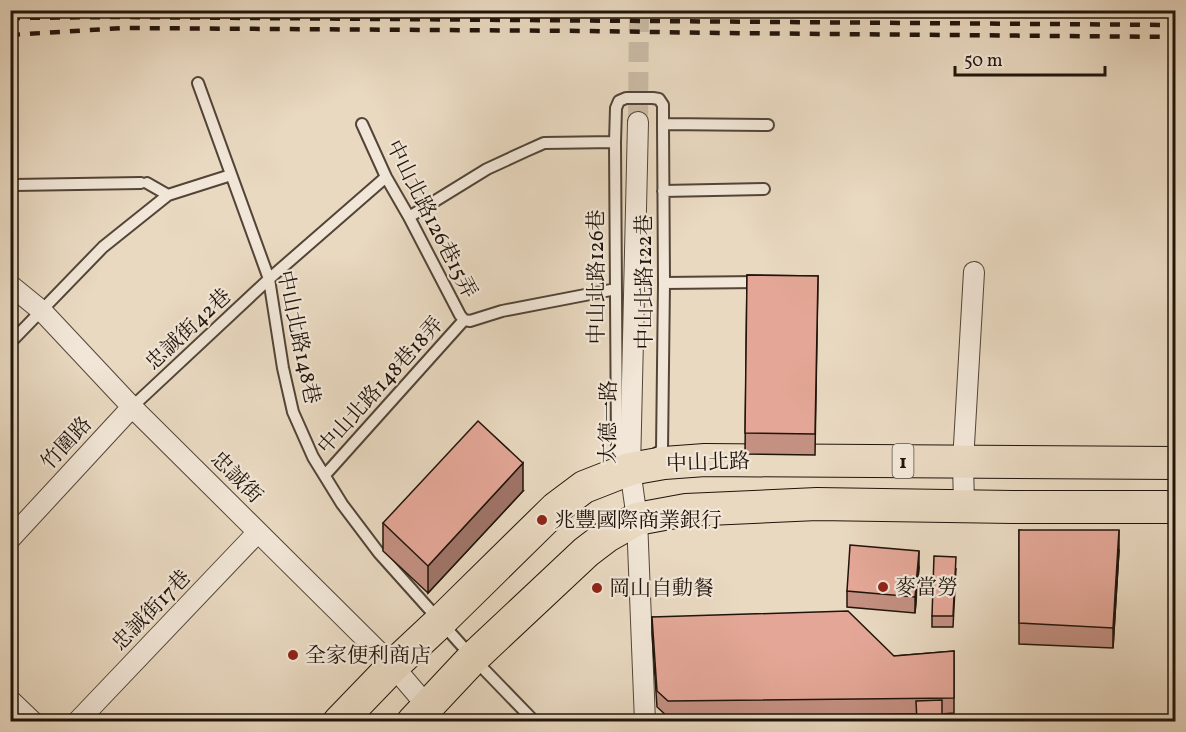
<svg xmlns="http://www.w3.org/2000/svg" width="1186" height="732" font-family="Vollkorn,'Noto Serif TC',serif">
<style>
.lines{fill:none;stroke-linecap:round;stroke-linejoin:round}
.minor-tunnel{stroke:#cbbba6;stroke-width:20;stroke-dasharray:20 10;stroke-linecap:butt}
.service-casing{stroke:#524538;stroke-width:14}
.minor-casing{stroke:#524538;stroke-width:22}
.primary-casing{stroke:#20140b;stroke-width:34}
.service{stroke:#f1e6d7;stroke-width:10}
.minor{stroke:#f1e6d7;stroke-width:20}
.primary{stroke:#e9d9c1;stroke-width:32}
.rail{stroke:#20140b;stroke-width:4.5;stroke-dasharray:10 10;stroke-linecap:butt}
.wall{fill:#c49082;stroke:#20140b;stroke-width:1.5}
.shaded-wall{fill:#a0756a;stroke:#20140b;stroke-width:1.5}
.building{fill:#e4a797;stroke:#20140b;stroke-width:1.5}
.poi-dot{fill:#8f2418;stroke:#f1e6d7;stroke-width:2}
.labels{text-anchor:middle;stroke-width:4.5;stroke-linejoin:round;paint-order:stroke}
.shield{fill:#f1e6d7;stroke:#5f5348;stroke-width:1.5}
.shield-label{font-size:20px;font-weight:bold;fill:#20140b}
.street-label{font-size:21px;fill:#20140b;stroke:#f1e6d7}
.poi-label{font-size:21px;fill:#20140b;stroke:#f1e6d7;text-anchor:start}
</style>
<rect width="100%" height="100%" fill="#e9d9c1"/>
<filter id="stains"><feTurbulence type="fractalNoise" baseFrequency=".00333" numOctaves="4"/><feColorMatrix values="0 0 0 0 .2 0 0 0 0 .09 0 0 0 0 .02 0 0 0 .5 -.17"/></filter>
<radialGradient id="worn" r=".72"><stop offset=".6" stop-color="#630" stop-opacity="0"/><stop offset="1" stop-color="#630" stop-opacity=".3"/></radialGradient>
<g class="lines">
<!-- minor-tunnel -->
<path class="minor-tunnel" d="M638,122L639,10"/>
<!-- service casing -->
<g class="service-casing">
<path id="service" d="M198,83L269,279L283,368L293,412L313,457L342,504L379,553L473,658L535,722
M626,98H653L659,99L663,105V124L664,283L662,450L630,469L617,449L615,142L616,108L619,101Z
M362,124L386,177L409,217L460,315L464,320L470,321L502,311L616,289
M663,124L768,125
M147,183L168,195
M14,185L141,183
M663,191L764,189
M409,217L487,169L526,151L544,143L615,142
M664,283L759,282
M10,343L103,247L168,195L231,175
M132,407L269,279L386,177
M325,475L464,320"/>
</g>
<!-- minor casing -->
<g class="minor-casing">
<path id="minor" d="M638,122L630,469L637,519L645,722
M10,285L42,311L132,407L393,666L428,707
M964,507L963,462L974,272
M10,539L132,407
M10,700L33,722
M77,722L258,532"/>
</g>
<!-- primary casing -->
<g class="primary-casing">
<path id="primary" d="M339,722L393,666L440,622L556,508L584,487L630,469L664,463L705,460L1176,463
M413,722L473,658L586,552L607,536L637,519L686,510L817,504L1013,507H1176"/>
</g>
<!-- service -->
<use href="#service" class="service"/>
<!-- minor -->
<use href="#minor" class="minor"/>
<!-- primary -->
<use href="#primary" class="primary"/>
<!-- rail -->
<path class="rail" d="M10,18L120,17L1176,25
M10,35L122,28L591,31L719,33L1176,37"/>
</g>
<!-- wall -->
<path class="wall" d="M747,275L818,276L815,455L745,454Z
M523,491L428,593L383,551V523Z
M1019,530L1119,550L1113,648L1019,644Z
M919,567L915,613L847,607V591Z
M956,568L953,627H932V616Z
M652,617L894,656L954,651V713L942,714V722H916V714L668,717L657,707L652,633Z"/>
<!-- shaded-wall -->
<path class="shaded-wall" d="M523,463V491L428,593V566Z
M1119,530V550L1113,648V628Z
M919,551V567L915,613V597Z"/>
<!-- building -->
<path class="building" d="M747,275L818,276L815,434L745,433Z
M478,421L523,463L428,566L383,523Z
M1019,530H1119L1113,628L1019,623Z
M850,545L919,551L915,597L847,591Z
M934,556L956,557L953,616H932Z
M848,611L894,656L954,651V698L668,701L657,691L652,617Z
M942,700V722H917L916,701Z"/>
<!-- markers -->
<g class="poi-dot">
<circle cx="542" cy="520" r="6"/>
<circle cx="883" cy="587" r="6"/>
<circle cx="597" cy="588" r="6"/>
<circle cx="293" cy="655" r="6"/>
</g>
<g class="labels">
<!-- shield labels -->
<rect class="shield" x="892.5" y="444" width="21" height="34" rx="4.5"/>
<g class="shield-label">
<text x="903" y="468">1</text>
</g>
<!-- street labels -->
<g class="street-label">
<text transform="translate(432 219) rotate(63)" y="7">中山北路126巷15弄</text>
<text transform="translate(596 277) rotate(-90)" y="7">中山北路126巷</text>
<text transform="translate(644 282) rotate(-90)" y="7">中山北路122巷</text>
<text transform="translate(188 329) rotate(-43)" y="7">忠誠街42巷</text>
<text transform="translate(299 337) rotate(78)" y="7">中山北路148巷</text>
<text transform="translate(380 385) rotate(-48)" y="7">中山北路148巷18弄</text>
<text transform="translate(608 422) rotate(-89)" y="7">大德一路</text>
<text transform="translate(66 443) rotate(-47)" y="7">竹圍路</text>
<text transform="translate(708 462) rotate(-2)" y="7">中山北路</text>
<text transform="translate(237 477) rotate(45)" y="7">忠誠街</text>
<text transform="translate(151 610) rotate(-46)" y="7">忠誠街17巷</text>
</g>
<!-- poi labels -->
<g class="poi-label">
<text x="554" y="527">兆豐國際商業銀行</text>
<text x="895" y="594">麥當勞</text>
<text x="609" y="595">岡山自動餐</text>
<text x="305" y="662">全家便利商店</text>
</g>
</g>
<!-- margin -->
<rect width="1186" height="732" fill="none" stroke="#e9d9c1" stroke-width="36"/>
<rect x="12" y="12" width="1162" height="708" fill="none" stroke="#20140b" stroke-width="3"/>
<rect x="18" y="18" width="1150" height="696" fill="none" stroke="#20140b" stroke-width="1.5"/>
<!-- scale -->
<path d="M955 66v9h150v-9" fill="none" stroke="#20140b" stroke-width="3"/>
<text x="964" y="66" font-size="18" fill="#20140b" stroke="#f1e6d7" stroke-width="4.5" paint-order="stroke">50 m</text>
<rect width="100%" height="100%" filter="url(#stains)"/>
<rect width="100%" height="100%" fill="url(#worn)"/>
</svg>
